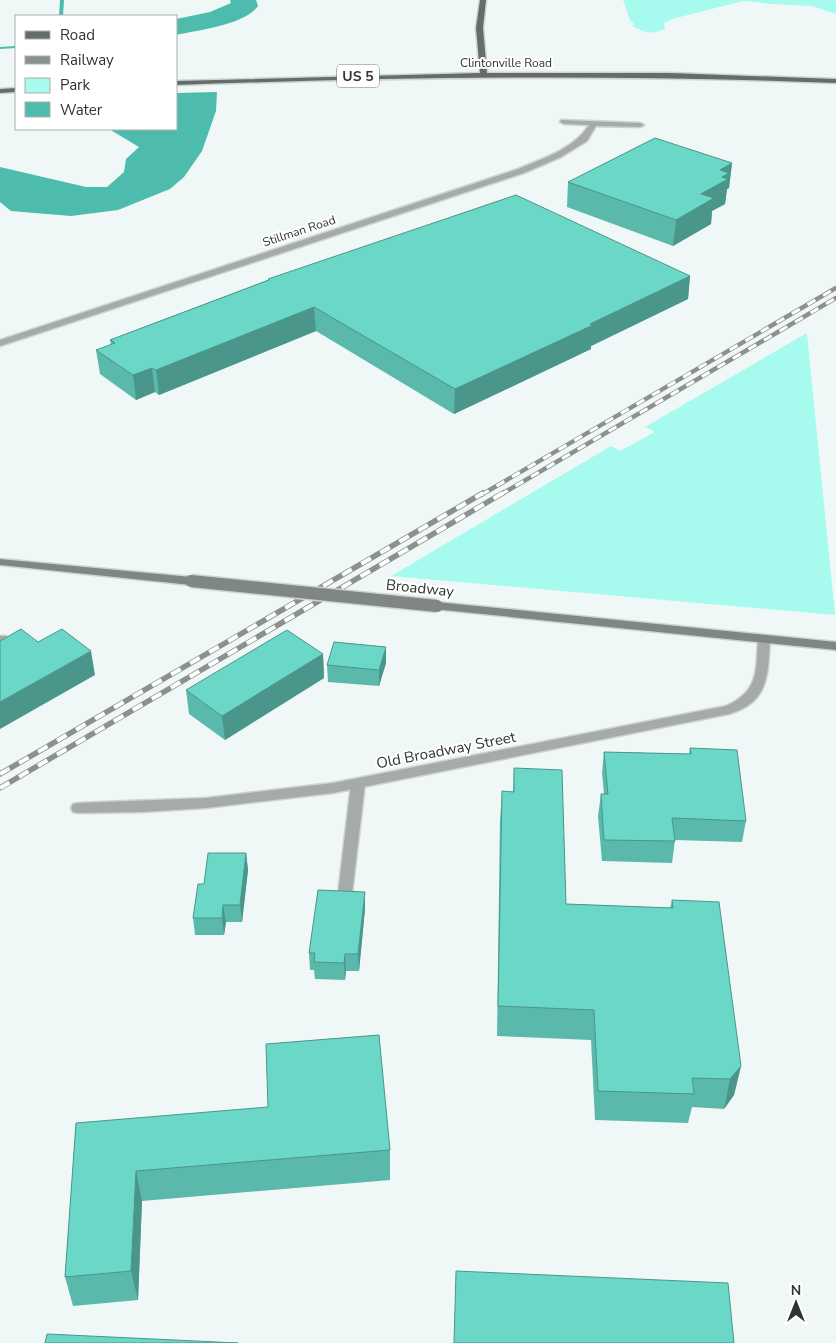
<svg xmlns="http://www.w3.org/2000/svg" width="836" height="1343" font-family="'Nunito Sans',sans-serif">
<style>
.green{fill:#a6fbee}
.water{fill:#4dbcad}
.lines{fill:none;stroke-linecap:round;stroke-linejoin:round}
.stream{fill:#4dbcad;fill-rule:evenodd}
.river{fill:#4dbcad;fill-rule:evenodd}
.service-casing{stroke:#cdd5d3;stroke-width:3}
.minor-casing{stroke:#cdd5d3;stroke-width:3}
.secondary-casing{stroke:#cdd5d3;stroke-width:3}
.primary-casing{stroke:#cdd5d3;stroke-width:3}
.service{fill:#a6aaa9;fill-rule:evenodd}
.minor{fill:#a6aaa9;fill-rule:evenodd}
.secondary{fill:#808685;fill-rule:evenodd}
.primary{fill:#656c6b;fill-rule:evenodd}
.rail-far1-casing{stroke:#8b918f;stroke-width:4.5}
.rail-casing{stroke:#8b918f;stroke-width:5.5}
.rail-far1{stroke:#fff;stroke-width:3;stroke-dasharray:9;stroke-linecap:butt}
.rail{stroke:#fff;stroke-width:4;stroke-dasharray:11;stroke-linecap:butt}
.secondary-bridge-casing{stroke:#cdd5d3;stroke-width:15;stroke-linecap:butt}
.secondary-bridge{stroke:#808685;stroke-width:12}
.wall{fill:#5bb9ab}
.shaded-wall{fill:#4a968b}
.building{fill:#6ad7c7;stroke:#4a968b}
.labels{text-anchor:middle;stroke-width:4;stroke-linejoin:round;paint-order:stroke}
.far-street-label{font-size:12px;fill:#303433;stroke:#fff}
.shield{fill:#fff;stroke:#6e7170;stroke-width:1}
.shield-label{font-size:14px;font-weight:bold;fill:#303433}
.street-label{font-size:15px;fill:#303433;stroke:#fff}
</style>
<rect width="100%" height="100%" fill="#eff8f6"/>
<!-- green -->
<path class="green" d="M623,0H836V14L812,6L773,4L743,1L672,19L664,23L665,29C649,35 646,33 632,26L634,24L630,20Z
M807,333L835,615L391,576L611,446L620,451L655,432L645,427Z"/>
<!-- water -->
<path class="water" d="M217,92L216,111L202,151L184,177L170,189L118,210L71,216L11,211L0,202V167L86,187H107L124,172L126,159L139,147L109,129H176V93Z"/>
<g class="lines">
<!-- stream -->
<path class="stream" d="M60,0H64L63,16H59Z
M16,46V48L0,49V47Z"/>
<!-- river -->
<path class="river" d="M230,0H256L258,6C245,25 198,30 176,35V19L210,12L231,3Z"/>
<!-- service casing -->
<g class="service-casing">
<path id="service" d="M0,636H6L8,639L0,644Z
M358,779L363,781L365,784L352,894L350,898L345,900L340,898L338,894L351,784L353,781Z"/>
</g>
<!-- minor casing -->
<g class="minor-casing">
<path id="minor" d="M561,120L640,123L644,125L640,127L596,126L587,141L561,157L524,173L0,346V340L518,169C544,158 574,149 589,125L564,124L560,122Z
M764,635L770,639C768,674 769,703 729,714L333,793L206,808L142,812L78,813L73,812L71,808L73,804L78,803L206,798L333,783L726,706C759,691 756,671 758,639Z"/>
</g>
<!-- secondary casing -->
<g class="secondary-casing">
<path id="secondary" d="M0,559L191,577L197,581L191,585L0,565Z
M437,602L836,642V650L433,609L431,606L433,603Z"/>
</g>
<!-- primary casing -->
<g class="primary-casing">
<path id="primary" d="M480,0H486L483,28L487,73H671L836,79V83C616,74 396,77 176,85V81L480,73L476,28Z
M16,88V92L0,93V89Z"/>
</g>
<!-- service -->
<use href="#service" class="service"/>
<!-- minor -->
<use href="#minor" class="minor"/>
<!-- secondary -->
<use href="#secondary" class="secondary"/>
<!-- primary -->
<use href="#primary" class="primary"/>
<!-- rail-far1 casing -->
<g class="rail-far1-casing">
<path id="rail-far1" d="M481,495L836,288
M500,495L836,298"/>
</g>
<!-- rail casing -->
<g class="rail-casing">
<path id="rail" d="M0,774L483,493
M0,788L503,493"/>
</g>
<!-- rail-far1 -->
<use href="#rail-far1" class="rail-far1"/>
<!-- rail -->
<use href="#rail" class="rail"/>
<!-- secondary-bridge casing -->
<g class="secondary-bridge-casing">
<path id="secondary-bridge" d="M191,581L437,606"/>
</g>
<!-- secondary-bridge -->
<use href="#secondary-bridge" class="secondary-bridge"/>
</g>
<!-- wall -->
<path class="wall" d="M732,163L729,188L727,189L725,204L712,211L711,224L673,246L567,207L568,182Z
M690,276L688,299L591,346V349L454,414L316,331L159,395L155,392L136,400L100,374L96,350L111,345L110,340L268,280V279Z
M323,654L324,678L225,740L189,714L186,690Z
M386,663L379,686L328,682L327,665Z
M690,748L746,821L742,842L675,840L672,863L602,861L598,816L601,794H604L602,773L604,752L689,754Z
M514,768L566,904L670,908L672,900L741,1066L734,1095L724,1109L692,1107L688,1123L595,1120L591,1040L497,1036L500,821L502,791L513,792Z
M246,853L248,870L242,922H226L224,935H195L193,918L204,884Z
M365,909L359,971H346L345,980L315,979L314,970H310L309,953Z
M76,1123L390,1150V1180L142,1201L138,1300L73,1306L65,1277Z"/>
<!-- shaded-wall -->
<path class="shaded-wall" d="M732,163L729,188L727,189L725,204L712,211L711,224L673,246L676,220L701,194L720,170Z
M690,276L688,299L591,346V349L454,414L455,389Z
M314,307L316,331L159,395L156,370Z
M152,368L155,392L136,400L133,375Z
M386,647V663L379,686V670Z
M91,651L95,675L0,729V702Z
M323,654L324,678L225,740L222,716Z
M246,853L248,870L242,922L240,905Z
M365,892V909L359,971L358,954Z
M223,905L226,922L224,935L222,918Z
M345,954L346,971L345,980L344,963Z
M741,1066L734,1095L724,1109L730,1079Z
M136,1171L142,1201L138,1300L131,1271Z"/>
<!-- building -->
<path class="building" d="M655,138L732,163L720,170L729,173L722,177L728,179L701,194L714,198L676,220L568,182Z
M516,195L690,276L590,324L593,325L455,389L314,307L156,370L152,368L133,375L96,350L115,343L110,340L269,280L268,279Z
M21,629L38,642L62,629L91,651L0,702V641Z
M287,630L323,654L222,716L186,690Z
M334,642L386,647L379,670L327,665Z
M690,748L737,750L746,821L672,818L675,841L604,840L601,794H608L604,752L691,754Z
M514,768L562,770L566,904L673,908L672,900L719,902L741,1066L730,1079L692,1078L694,1094L598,1091L594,1010L498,1006L502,791L514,792Z
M208,853H246L240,905H223L222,918H193L198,884H204Z
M318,890L365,892L358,954H345L344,963L314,962L315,953H309Z
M379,1035L390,1150L136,1171L131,1271L65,1277L76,1123L268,1107L266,1044Z
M456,1271L728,1283L734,1343H454Z
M47,1334L238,1343H45Z"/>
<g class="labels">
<!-- far-street labels -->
<g class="far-street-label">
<text x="506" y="67">Clintonville Road</text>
<text transform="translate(299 231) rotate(-18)" y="4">Stillman Road</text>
</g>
<!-- shield labels -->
<rect class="shield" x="337" y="64.5" width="42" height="23" rx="4"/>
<g class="shield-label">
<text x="358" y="81">US 5</text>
</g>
<!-- street labels -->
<g class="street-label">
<text transform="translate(420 588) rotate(6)" y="5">Broadway</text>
<text transform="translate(446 750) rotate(-11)" y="5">Old Broadway Street</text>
</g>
</g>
<!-- legend -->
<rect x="15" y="15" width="162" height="115" fill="#ffffff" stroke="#acaead"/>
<rect x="25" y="31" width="25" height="8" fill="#656c6b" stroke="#acaead"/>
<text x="60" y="40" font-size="15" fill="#303433">Road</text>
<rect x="25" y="56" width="25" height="8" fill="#8b918f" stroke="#acaead"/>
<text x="60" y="65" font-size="15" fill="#303433">Railway</text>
<rect x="25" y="78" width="25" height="15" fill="#a6fbee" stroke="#acaead"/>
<text x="60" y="90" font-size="15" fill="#303433">Park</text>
<rect x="25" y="102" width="25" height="15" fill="#4dbcad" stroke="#acaead"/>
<text x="60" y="115" font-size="15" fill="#303433">Water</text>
<!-- north arrow -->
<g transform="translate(796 1303)" stroke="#ffffff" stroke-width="4" paint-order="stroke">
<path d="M0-4L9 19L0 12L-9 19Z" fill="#303433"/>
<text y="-8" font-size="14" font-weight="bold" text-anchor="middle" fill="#303433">N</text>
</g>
</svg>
